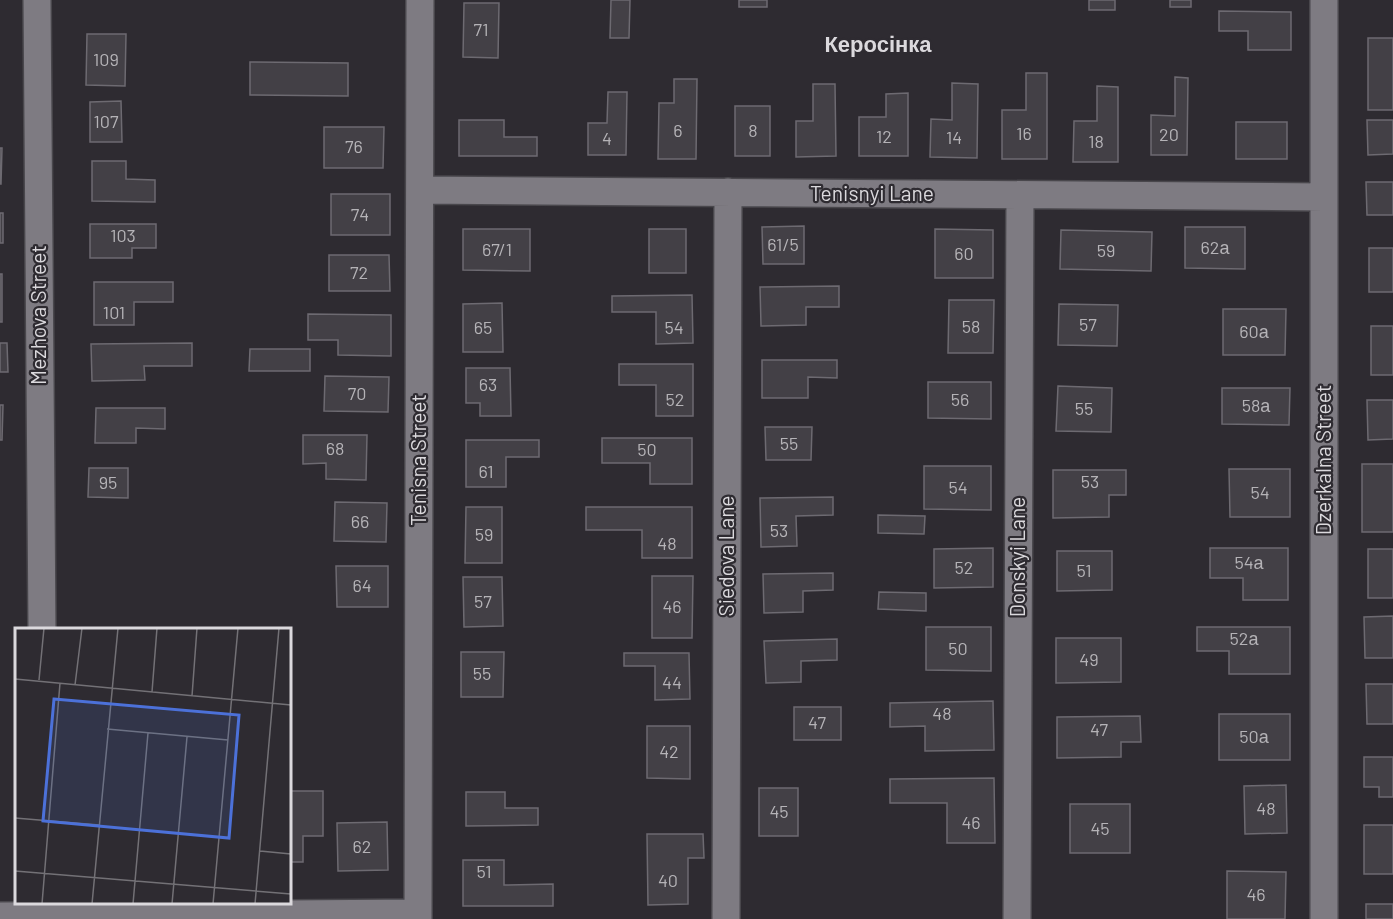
<svg xmlns="http://www.w3.org/2000/svg" width="1393" height="919" font-family="Barlow,sans-serif">
<style>
.building{fill:#434046;stroke:#6d6a71;stroke-width:1.5}
.lines{fill:none;stroke-linecap:round;stroke-linejoin:round}
.minor-casing{stroke:#49474c;stroke-width:30}
.minor{stroke:#7e7b82;stroke-width:27}
.labels{text-anchor:middle;stroke-width:4.5;stroke-linejoin:round;paint-order:stroke}
.number-label{font-size:18px;fill:#b5b3b7}
.street-label{font-size:21px;fill:#dbd9dd;stroke:#2e2b31}
.neighbourhood-label{font-size:22px;font-weight:bold;fill:#dbd9dd;stroke:#2e2b31}
.inset-road{fill:none;stroke:#737176;stroke-width:1.5}
.view{fill:#4c71d9;fill-opacity:0.15;stroke:#4c71d9;stroke-width:3}
.inset-edge{fill:none;stroke:#dbd9dd;stroke-width:3}
</style>
<rect width="100%" height="100%" fill="#2e2b31"/>
<!-- building -->
<path class="building" d="M611,0H630L629,38H610Z
M739,0H767V7H739Z
M1089,0H1115V10H1089Z
M1170,0H1191V7H1170Z
M464,3H499L498,58L463,57Z
M1219,11L1291,12V50H1248V31H1219Z
M87,34H126L125,86L86,85Z
M1368,38H1393V110H1368Z
M250,62L348,63V96L250,95Z
M1026,73H1047V159H1002V110H1026Z
M1175,77L1188,78L1187,155H1151V115L1175,116Z
M674,79H697L696,159H658L659,103H674Z
M952,83L978,84L977,158L930,157L931,119L952,120Z
M813,84H835L836,156L796,157V121H813Z
M1097,86L1118,87V162H1073L1074,121H1097Z
M608,92H627L626,155H588V123H607Z
M908,93V156H859V117H886V94Z
M121,101L122,142H90V102Z
M735,106H770V156H735Z
M459,120H504V137H537V156H459Z
M1367,120H1393V154L1368,155Z
M1236,122H1287V159H1236Z
M324,127H384L383,168H324Z
M0,148H2L1,184H0Z
M92,161H126V179L155,180V202L92,201Z
M1366,182H1393V215H1367Z
M331,194H390V235H331Z
M0,213H3V243H0Z
M90,224H156V248H132V258H90Z
M804,226V264H763L762,227Z
M1185,227H1245V269L1185,268Z
M463,229H530V271L463,270Z
M649,229H686V273H649Z
M935,229L993,230V278H935Z
M1061,230L1152,232L1151,271L1060,269Z
M1369,248H1393V292H1369Z
M329,255H389L390,291H329Z
M0,274H2V322H0Z
M94,282H173V302H134V325H94Z
M839,286V307H806V325L761,326L760,287Z
M692,295L693,343L656,344V312H612V296Z
M949,300H994L993,353H948Z
M502,303L503,352H463V304Z
M1059,304L1118,305L1117,346L1058,345Z
M1223,309H1286L1285,355H1223Z
M308,314L391,315V356L338,355V340H308Z
M1371,326H1393V375H1371Z
M0,343H7L8,372H0Z
M192,343V366H144L145,380L92,381L91,344Z
M250,349H310V371H249Z
M762,360H837V378L808,377V398H762Z
M619,364H693V416H656V385H619Z
M466,368H510L511,416H480V403H466Z
M325,376L389,377L388,412L324,411Z
M928,382H991V419L928,418Z
M1058,386L1112,388L1111,432L1056,431Z
M1222,388H1290L1289,425L1222,424Z
M1367,400H1393V439L1368,440Z
M0,405H3L2,440H0Z
M96,408H165V429L136,428V443H95Z
M765,427H812L811,460H766Z
M303,435H367L366,480L326,479V463L303,464Z
M602,438H692V484H650V463H602Z
M466,440H539V457H506V487H466Z
M1362,464H1393V532H1362Z
M924,466H991V510L924,509Z
M89,468H128V498L88,497Z
M1229,469H1290V517H1230Z
M1053,470H1126V495H1109V517L1053,518Z
M833,497V515L796,516L797,546L761,547L760,498Z
M335,502L387,503L386,542L334,541Z
M466,507H502V563H465Z
M586,507H692V558H642V530H586Z
M878,515L925,516L924,534L878,533Z
M993,548V587L934,588V549Z
M1210,548H1288V600H1243V578H1210Z
M1368,549H1393V598H1368Z
M1057,551H1112V590L1057,591Z
M336,566H388V607H337Z
M833,573V590L803,591V612L764,613L763,574Z
M652,576H693L692,638H652Z
M463,577H502L503,626L464,627Z
M879,592L926,593V611L878,609Z
M1393,616V658H1365L1364,617Z
M926,627H991V671L926,670Z
M1197,627H1290V674H1229V651H1197Z
M1056,638H1121V682L1056,683Z
M837,639V660L801,661V682L766,683L764,641Z
M461,652H504L503,697H461Z
M624,653H689L690,699L655,700V666H624Z
M1366,684H1393V724H1367Z
M993,701L994,750L925,751V726L890,727V703Z
M794,707H841V740H794Z
M1219,714H1290V760H1219Z
M1140,716L1141,742H1121V757L1057,758V717Z
M647,726H690V779L647,778Z
M1364,757H1393V797H1379V787H1364Z
M994,778L995,843H947V803H890V779Z
M1286,785L1287,833L1245,834L1244,786Z
M759,788H798V836H759Z
M290,791H323V836H303V862H290Z
M466,792H505V808H538V825L466,826Z
M1070,804H1130V853H1070Z
M387,822L388,870L338,871L337,823Z
M1364,825H1393V874H1364Z
M647,834H703L704,858H688V904L648,905Z
M463,860H504V885L553,884V906H463Z
M1227,871L1286,872L1285,919H1227Z
M1366,904H1393V919H1366Z"/>
<g class="lines">
<!-- minor casing -->
<g class="minor-casing">
<path id="minor" d="M37,0L42,630
M420,190L1324,197
M0,916L418,913
M418,919L420,0
M726,919L728,192
M1017,919L1020,195
M1324,919V0"/>
</g>
<!-- minor -->
<use href="#minor" class="minor"/>
</g>
<g class="labels">
<!-- number labels -->
<g class="number-label">
<text x="481" y="36">71</text>
<text x="106" y="66">109</text>
<text x="106" y="128">107</text>
<text x="678" y="137">6</text>
<text x="753" y="137">8</text>
<text x="1024" y="140">16</text>
<text x="1169" y="141">20</text>
<text x="884" y="143">12</text>
<text x="954" y="144">14</text>
<text x="607" y="145">4</text>
<text x="1096" y="148">18</text>
<text x="354" y="153">76</text>
<text x="360" y="221">74</text>
<text x="123" y="242">103</text>
<text x="783" y="251">61/5</text>
<text x="1215" y="254">62а</text>
<text x="497" y="256">67/1</text>
<text x="1106" y="257">59</text>
<text x="964" y="260">60</text>
<text x="359" y="279">72</text>
<text x="114" y="319">101</text>
<text x="1088" y="331">57</text>
<text x="971" y="333">58</text>
<text x="483" y="334">65</text>
<text x="674" y="334">54</text>
<text x="1254" y="338">60а</text>
<text x="488" y="391">63</text>
<text x="357" y="400">70</text>
<text x="675" y="406">52</text>
<text x="960" y="406">56</text>
<text x="1256" y="412">58а</text>
<text x="1084" y="415">55</text>
<text x="789" y="450">55</text>
<text x="335" y="455">68</text>
<text x="647" y="456">50</text>
<text x="486" y="478">61</text>
<text x="1090" y="488">53</text>
<text x="108" y="489">95</text>
<text x="958" y="494">54</text>
<text x="1260" y="499">54</text>
<text x="360" y="528">66</text>
<text x="779" y="537">53</text>
<text x="484" y="541">59</text>
<text x="667" y="550">48</text>
<text x="1249" y="569">54а</text>
<text x="964" y="574">52</text>
<text x="1084" y="577">51</text>
<text x="362" y="592">64</text>
<text x="483" y="608">57</text>
<text x="672" y="613">46</text>
<text x="1244" y="645">52а</text>
<text x="958" y="655">50</text>
<text x="1089" y="666">49</text>
<text x="482" y="680">55</text>
<text x="672" y="689">44</text>
<text x="942" y="720">48</text>
<text x="817" y="729">47</text>
<text x="1099" y="736">47</text>
<text x="1254" y="743">50а</text>
<text x="669" y="758">42</text>
<text x="1266" y="815">48</text>
<text x="779" y="818">45</text>
<text x="971" y="829">46</text>
<text x="1100" y="835">45</text>
<text x="362" y="853">62</text>
<text x="484" y="878">51</text>
<text x="668" y="887">40</text>
<text x="1256" y="901">46</text>
</g>
<!-- street labels -->
<g class="street-label">
<text x="872" y="201">Tenisnyi Lane</text>
<text transform="translate(39 315) rotate(-90)" y="7">Mezhova Street</text>
<text transform="translate(419 460) rotate(-90)" y="7">Tenisna Street</text>
<text transform="translate(1324 460) rotate(-90)" y="7">Dzerkalna Street</text>
<text transform="translate(727 556) rotate(-90)" y="7">Siedova Lane</text>
<text transform="translate(1018 557) rotate(-90)" y="7">Donskyi Lane</text>
</g>
<!-- neighbourhood labels -->
<g class="neighbourhood-label">
<text x="878" y="52">Керосінка</text>
</g>
</g>
<!-- overview -->
<g transform="translate(15 628)">
<rect width="276" height="276" fill="#2e2b31"/>
<path class="inset-road" d="M0,51L276,77M24,52L29,0M60,57L67,0M137,64L142,0M177,68L182,0M92,101L213,112M0,190L84,197M245,223L276,226M0,243L276,266M27,276L45,55M77,276L103,0M118,276L133,105M157,276L172,109M198,276L223,0M240,276L264,0"/>
<path class="view" d="M39,71L224,87L214,210L28,193Z"/>
<rect width="276" height="276" class="inset-edge"/>
</g>
</svg>
